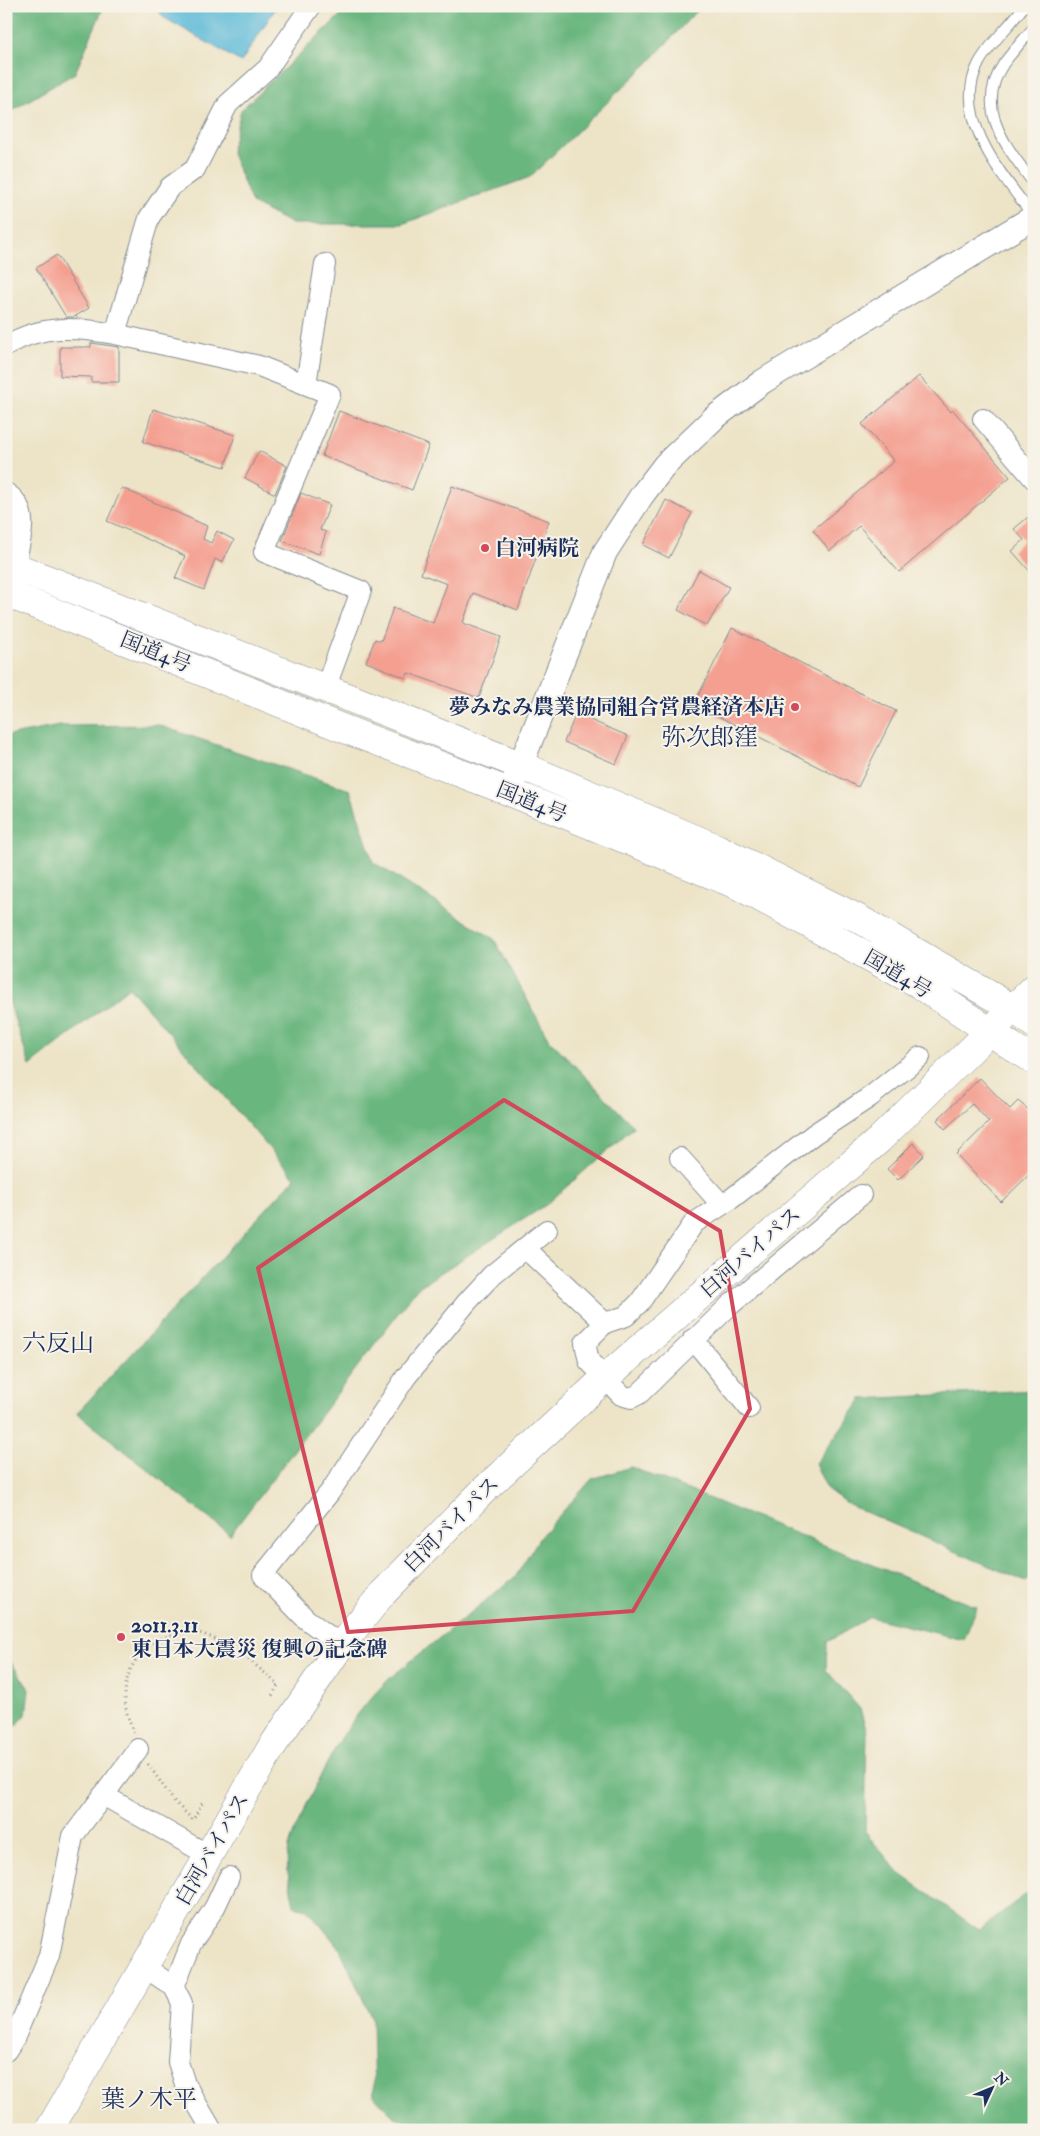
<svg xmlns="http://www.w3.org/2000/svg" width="1040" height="2136" font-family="'IM FELL Double Pica','Noto Serif JP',serif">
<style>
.forest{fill:#69b67e;stroke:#42726e}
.water{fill:#5ab9d8;stroke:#3a749b}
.building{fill:#f49f90}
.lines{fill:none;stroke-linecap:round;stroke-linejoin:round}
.service-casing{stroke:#848a92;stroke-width:12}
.minor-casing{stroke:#848a92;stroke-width:22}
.tertiary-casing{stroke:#848a92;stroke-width:26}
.trunk-casing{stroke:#848a92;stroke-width:29}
.path{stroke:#848a92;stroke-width:3;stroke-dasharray:1 4;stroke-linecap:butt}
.service{stroke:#fff;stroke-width:10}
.minor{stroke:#fff;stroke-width:20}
.tertiary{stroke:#fff;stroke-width:24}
.trunk{stroke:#fff;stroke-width:28}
.marked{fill:none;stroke:#d1495b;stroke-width:4;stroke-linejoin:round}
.poi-dot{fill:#d1495b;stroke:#f7f3e8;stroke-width:2}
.labels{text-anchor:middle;stroke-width:4;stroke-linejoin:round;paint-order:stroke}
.poi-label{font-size:21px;font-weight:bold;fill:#1b2f5e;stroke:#f7f3e8;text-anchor:start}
.street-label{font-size:21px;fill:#1b2f5e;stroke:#f7f3e8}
.quarter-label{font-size:24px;fill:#1b2f5e;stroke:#f7f3e8}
</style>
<rect width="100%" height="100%" fill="#f7f3e8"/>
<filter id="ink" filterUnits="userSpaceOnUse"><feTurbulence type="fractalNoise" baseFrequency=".02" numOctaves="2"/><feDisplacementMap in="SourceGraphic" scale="10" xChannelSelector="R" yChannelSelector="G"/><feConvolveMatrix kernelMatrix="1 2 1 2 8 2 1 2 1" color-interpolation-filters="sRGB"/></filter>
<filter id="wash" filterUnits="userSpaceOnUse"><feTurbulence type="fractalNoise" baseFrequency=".0096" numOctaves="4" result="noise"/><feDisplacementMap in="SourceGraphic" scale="20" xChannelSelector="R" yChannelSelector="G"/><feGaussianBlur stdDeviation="1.12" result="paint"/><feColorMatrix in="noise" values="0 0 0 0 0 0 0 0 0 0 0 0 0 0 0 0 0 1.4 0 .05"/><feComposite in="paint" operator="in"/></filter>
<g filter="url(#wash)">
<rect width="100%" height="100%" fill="#ede4c7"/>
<!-- forest -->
<path class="forest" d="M6,6H104L75,73L6,114Z
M350,6H701L648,63L530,177L402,224H292L252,203L231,151L241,110Z
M158,725L350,790L373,862L494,939L548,1038L634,1127L546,1205L417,1288L230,1535L77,1413L295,1178L129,987L30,1066L6,993V736L60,726Z
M1034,1390V1574L1026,1582L849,1505L827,1489L815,1464L862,1399Z
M631,1467L977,1607L964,1640L870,1617L827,1642L826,1670L860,1709L867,1732L865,1832L899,1873L979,1930L1034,1888V2130H427L393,2116L374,2096L372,2019L340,1949L307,1909L294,1906C292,1892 285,1866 288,1853C290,1837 300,1821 306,1806C330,1755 349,1718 390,1678L516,1576L540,1537L592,1479Z
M6,1655L29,1689L26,1715L6,1736Z"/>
<!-- water -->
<path class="water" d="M156,6H277L241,62L163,17Z"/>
<g id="blocks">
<!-- building -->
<path class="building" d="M57,255L89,308L74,317H66L36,268Z
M91,343L119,347V382H91V377L60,376V347H91Z
M919,376L951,412L953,410L1010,477L899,572L859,526L830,551L813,530L894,461L862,424Z
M153,409L235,435L225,467L143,442Z
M339,411L429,445L412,490L322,456Z
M259,451L287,466L275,494L245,478Z
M452,486L549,521L518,610L473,593L463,623L501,637L479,698L408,673L406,678L366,662L375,639L381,641L393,608L433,623L447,584L421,574Z
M122,488L207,526L203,539L211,543L217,531L234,540L222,563L215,559L204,590L175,578L185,556L107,521Z
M301,493L330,505L320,530L326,532L319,554L282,541Z
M666,500L692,513L669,558L643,545Z
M1034,512V576L1012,551L1024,540L1014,529Z
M699,570L729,587L707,626L678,610Z
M732,628L896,711L858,787L694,704Z
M576,714L628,736L616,764L564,742Z
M980,1078L1010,1109L1018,1101L1034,1114V1170L1001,1202L956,1154L989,1122L972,1104L945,1129L937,1120Z
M913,1143L924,1155L898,1180L887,1169Z"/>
</g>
</g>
<g filter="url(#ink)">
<use href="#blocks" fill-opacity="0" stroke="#848a92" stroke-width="1"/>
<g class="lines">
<!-- service casing -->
<g class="service-casing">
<path id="service" d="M1024,6C1010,26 990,43 979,63C950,117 1004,177 1034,217
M1034,27C1024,39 1013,51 1004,63C973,109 1007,147 1034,184"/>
</g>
<!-- minor casing -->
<g class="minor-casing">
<path id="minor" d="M115,334L259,366L330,394L264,552L361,591L325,689
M6,346C41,324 76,327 115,334L149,218L170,187L195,169L228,104L268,68L311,6
M306,384L325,264
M983,419L1034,479
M6,493C36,512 16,551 11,579
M680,1158L722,1205
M861,1195L729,1306L639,1394L631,1398L621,1395L589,1361L585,1343L605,1323L626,1316L640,1302L694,1223L731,1199L814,1134L870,1097L920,1057
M526,1249L605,1323
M693,1339L749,1408
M341,1645L306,1619L263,1575L330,1492L406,1377L467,1302L492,1275L547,1230
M103,1795L208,1855
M143,1966L174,1987L182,2003L178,2062L185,2084L212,2130
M174,1987L191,1944L215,1907L229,1877
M6,2051L14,2039L49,1956L73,1836L138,1749"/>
</g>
<!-- tertiary casing -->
<g class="tertiary-casing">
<path id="tertiary" d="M510,792L605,552L642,495L665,465L714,418L762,382L1034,217"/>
</g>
<!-- trunk casing -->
<g class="trunk-casing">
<path id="trunk" d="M6,563L520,765L717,848L861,920L1014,1009L1034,1024
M6,593L352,732L510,792L737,885L919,984L1034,1061
M49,2130L271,1748L341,1645L383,1593L485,1489L604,1379L879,1140L1034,988"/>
</g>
<!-- path -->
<path class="path" d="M134,1733C131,1725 127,1716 126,1708C121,1676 136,1649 165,1637C176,1633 191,1630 203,1634C232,1645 256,1664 278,1685L272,1696
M148,1764L173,1800L193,1820L203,1802"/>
<!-- service -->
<use href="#service" class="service"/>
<!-- minor -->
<use href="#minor" class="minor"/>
<!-- tertiary -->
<use href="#tertiary" class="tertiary"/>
<!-- trunk -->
<use href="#trunk" class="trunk"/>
</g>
</g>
<!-- marked area -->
<path class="marked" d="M504,1100L720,1231L750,1409L633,1611L348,1632L258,1268Z"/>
<!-- markers -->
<g class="poi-dot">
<circle cx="485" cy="548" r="5"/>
<circle cx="795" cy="707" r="5"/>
<circle cx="121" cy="1637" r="5"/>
</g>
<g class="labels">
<!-- poi labels -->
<g class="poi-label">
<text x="495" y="555">白河病院</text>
<text x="785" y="714" text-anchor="end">夢みなみ農業協同組合営農経済本店</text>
<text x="131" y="1632">2011.3.11<tspan x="131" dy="24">東日本大震災 復興の記念碑</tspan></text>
</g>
<!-- street labels -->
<g class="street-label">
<text transform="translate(156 652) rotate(22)" y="7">国道4号</text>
<text transform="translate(532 802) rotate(22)" y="7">国道4号</text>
<text transform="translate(898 974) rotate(30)" y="7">国道4号</text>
<text transform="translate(750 1252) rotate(-41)" y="7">白河バイパス</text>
<text transform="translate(451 1524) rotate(-45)" y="7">白河バイパス</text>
<text transform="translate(212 1849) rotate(-60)" y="7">白河バイパス</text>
</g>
<!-- quarter labels -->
<g class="quarter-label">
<text x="710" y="745">弥次郎窪</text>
<text x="58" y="1351">六反山</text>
<text x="149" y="2107">葉ノ木平</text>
</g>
</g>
<!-- margin -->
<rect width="1040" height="2136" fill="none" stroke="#f7f3e8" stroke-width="25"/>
<!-- north arrow -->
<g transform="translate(992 2088) rotate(46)" stroke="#f7f3e8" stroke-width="4" paint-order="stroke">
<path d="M0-4L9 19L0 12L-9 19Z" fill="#1b2f5e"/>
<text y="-8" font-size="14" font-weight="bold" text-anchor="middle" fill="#1b2f5e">N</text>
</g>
</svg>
